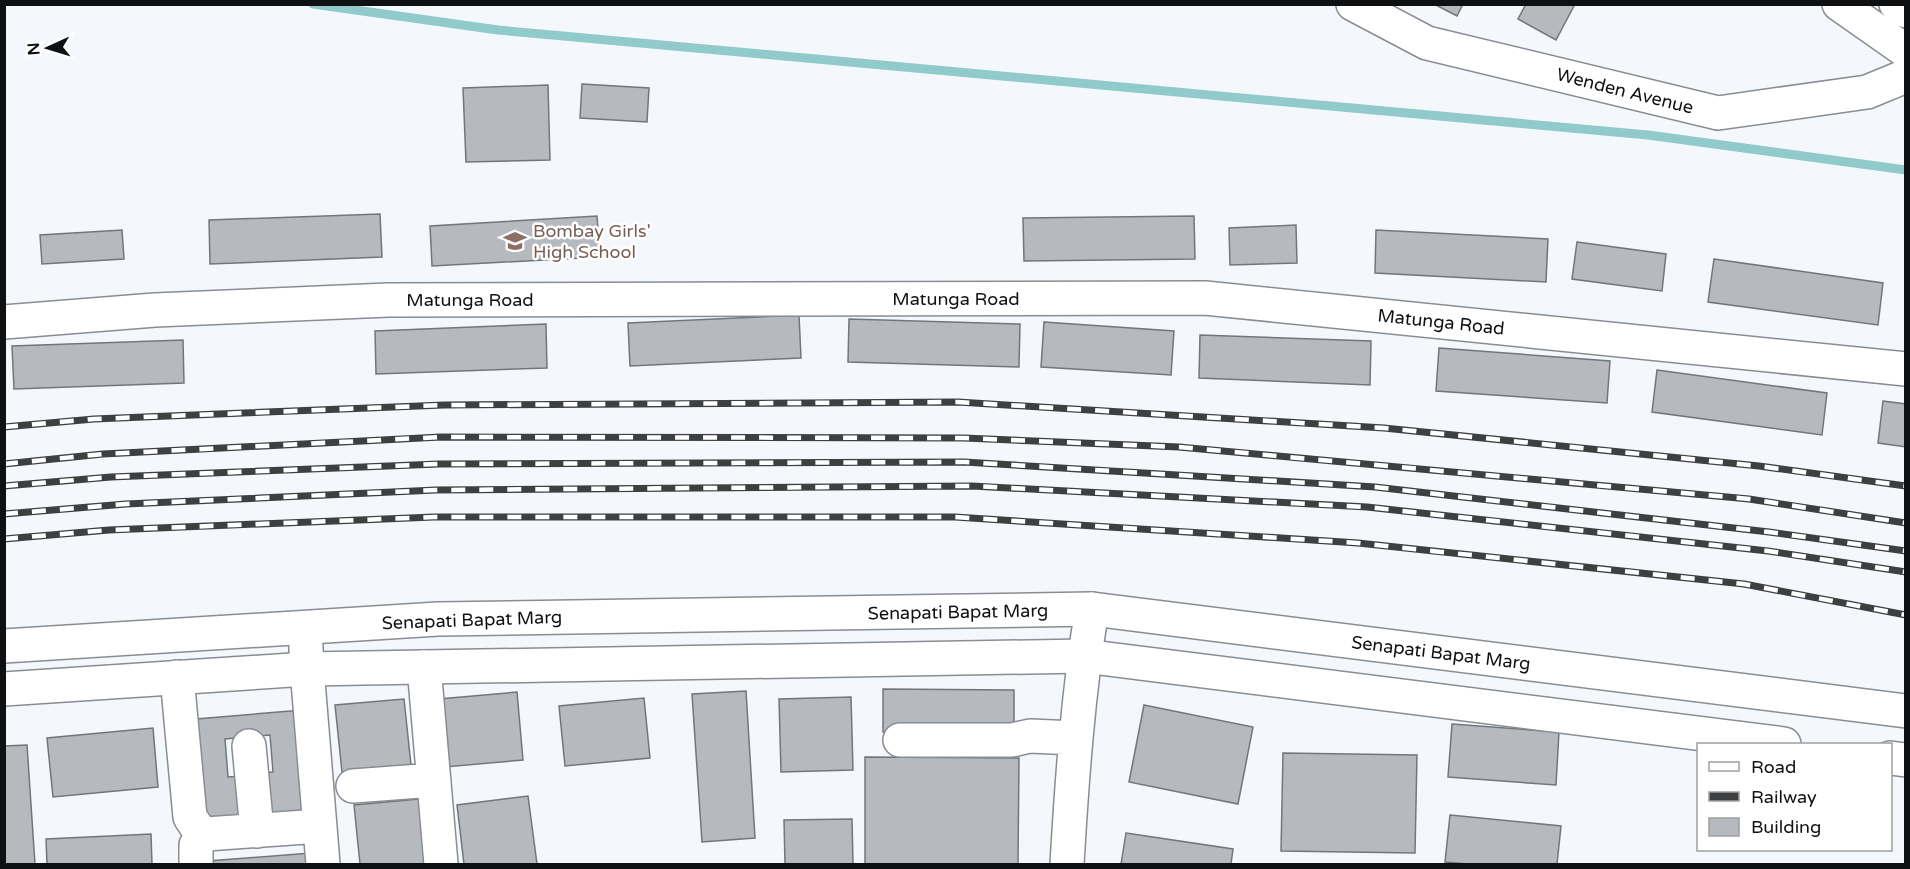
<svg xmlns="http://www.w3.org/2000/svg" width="1910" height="869" font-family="'Varela Round',sans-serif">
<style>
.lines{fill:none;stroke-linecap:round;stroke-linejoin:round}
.stream{stroke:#91cacb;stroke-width:9}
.building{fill:#b6babf;stroke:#72767a;stroke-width:1.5}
.minor-casing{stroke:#898d91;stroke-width:36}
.major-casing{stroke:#898d91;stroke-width:36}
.minor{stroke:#fff;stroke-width:33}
.major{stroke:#fff;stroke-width:33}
.rail-casing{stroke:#3d3f41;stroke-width:7}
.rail{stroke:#fff;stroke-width:4.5;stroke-dasharray:14;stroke-linecap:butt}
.labels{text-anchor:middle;stroke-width:5;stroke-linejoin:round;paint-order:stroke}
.street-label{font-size:18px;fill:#0f1011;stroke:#fff}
.education-label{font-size:18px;fill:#785e54;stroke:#fff;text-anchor:start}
</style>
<rect width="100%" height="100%" fill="#f4f8fd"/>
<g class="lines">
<!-- stream -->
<path class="stream" d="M313,4L498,30L1648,135L1906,170"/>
</g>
<!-- building -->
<path class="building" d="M1434,4H1463L1457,16Z
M1526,4H1575L1556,40L1518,19Z
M582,84L649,88L647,122L580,118Z
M548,85L550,160L466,162L463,88Z
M380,214L382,257L210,264L209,220Z
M597,216L600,257L432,266L430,226Z
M1194,216L1195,259L1024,261L1023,218Z
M1296,225L1297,263L1230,265L1229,228Z
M122,230L124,259L42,264L40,235Z
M1376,230L1548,239L1546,282L1375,273Z
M1577,242L1666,254L1662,291L1572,279Z
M1714,259L1883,283L1878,325L1708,302Z
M799,315L801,358L630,366L628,323Z
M849,319L1020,324L1019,367L848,362Z
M1044,322L1174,331L1171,375L1041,367Z
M546,324L547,368L376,374L375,331Z
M1200,335L1371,341L1370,385L1199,378Z
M183,340L184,383L14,389L12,346Z
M1439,348L1610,361L1607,403L1436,391Z
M1657,370L1827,393L1822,435L1652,412Z
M1883,401L1906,404V447L1878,443Z
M883,689L1014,690V734L883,732Z
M746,691L755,838L702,842L692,694Z
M517,692L523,760L445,767L439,699Z
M851,697L853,770L781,772L779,699Z
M644,698L650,758L565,766L559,706Z
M404,699L411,765L342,772L335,705Z
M1144,705L1253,727L1238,804L1129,782Z
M302,710L311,813L265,818L261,773L273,772L270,735L225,739L228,777L243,776L246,817L204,820L196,719Z
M1452,724L1559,732L1556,785L1448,777Z
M153,728L158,787L53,797L47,738Z
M27,745L35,864H4V746Z
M1283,753L1417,755L1415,853L1281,851Z
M865,757L1019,758L1018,864H865Z
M528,796L537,864H464L457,805Z
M419,799L425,864H360L354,805Z
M1450,815L1561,826L1557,864H1468L1445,862Z
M852,819L853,864H785L784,820Z
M1126,833L1233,849L1231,864H1121Z
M151,834L152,864H47L46,839Z
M311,853L312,864H209L208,861Z"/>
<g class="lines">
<!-- minor casing -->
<g class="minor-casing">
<path id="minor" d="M1353,4L1427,43L1718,113L1867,92L1906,76
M4,322L155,310L388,300L1205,298L1906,369
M305,628L307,669L323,864
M424,667L441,864
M177,677L190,817L198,829L206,834
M900,740H1012L1030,736L1076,738
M249,746L257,831
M353,786L434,780
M196,864V845L206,834L320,826
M1067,864C1072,779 1078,694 1092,609"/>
</g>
<!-- major casing -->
<g class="major-casing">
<path id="major" d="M1839,4L1906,51
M1896,4L1906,11
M4,646L438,619L1092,609L1906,711
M4,689L307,669L1084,656L1784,744
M1890,758L1906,760"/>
</g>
<!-- minor -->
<use href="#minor" class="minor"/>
<!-- major -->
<use href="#major" class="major"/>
<!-- rail casing -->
<g class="rail-casing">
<path id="rail" d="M4,427L94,419L444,405L958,402L1384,428L1759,466L1906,486
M4,464L103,454L441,437L964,438L1179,447L1749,499L1906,523
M4,486L111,477L439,464L964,462L1375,487L1769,532L1906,551
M4,514L126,504L436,490L972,486L1367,507L1768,551L1906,572
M4,539L109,530L434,517H955L1358,543L1744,584L1906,615"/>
</g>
<!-- rail -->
<use href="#rail" class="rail"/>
</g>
<!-- icons -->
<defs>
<g id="school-bare" transform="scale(1.8)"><path d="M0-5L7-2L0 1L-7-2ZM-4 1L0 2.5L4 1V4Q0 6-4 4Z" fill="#8d6e63" stroke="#fff" stroke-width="2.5" paint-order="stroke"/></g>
</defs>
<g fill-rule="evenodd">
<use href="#school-bare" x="515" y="241"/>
</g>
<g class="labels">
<!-- street labels -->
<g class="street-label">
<text transform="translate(1625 91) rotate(14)" y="6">Wenden Avenue</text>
<text x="956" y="305">Matunga Road</text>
<text x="470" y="306">Matunga Road</text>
<text transform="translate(1441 322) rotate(6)" y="6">Matunga Road</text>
<text transform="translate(958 612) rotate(-1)" y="6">Senapati Bapat Marg</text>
<text transform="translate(472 620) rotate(-2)" y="6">Senapati Bapat Marg</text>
<text transform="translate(1441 653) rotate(7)" y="6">Senapati Bapat Marg</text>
</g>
<!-- education labels -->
<g class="education-label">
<text x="533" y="237">Bombay Girls'<tspan x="533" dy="21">High School</tspan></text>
</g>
</g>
<!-- border -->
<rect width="1910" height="869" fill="none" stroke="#0f1011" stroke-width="12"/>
<!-- legend -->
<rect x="1697" y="743" width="195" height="108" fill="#ffffff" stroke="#9f9fa0" stroke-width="1.5"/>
<rect x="1709" y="762" width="30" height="9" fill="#ffffff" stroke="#9f9fa0" stroke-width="1.5"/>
<text x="1751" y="773" font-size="18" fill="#0f1011">Road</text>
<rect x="1709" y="792" width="30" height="9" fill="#3d3f41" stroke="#9f9fa0" stroke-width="1.5"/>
<text x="1751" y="803" font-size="18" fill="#0f1011">Railway</text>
<rect x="1709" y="818" width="30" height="18" fill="#b6babf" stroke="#9f9fa0" stroke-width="1.5"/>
<text x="1751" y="833" font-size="18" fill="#0f1011">Building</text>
<!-- north arrow -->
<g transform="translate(48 48) rotate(266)" stroke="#ffffff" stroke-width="4.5" paint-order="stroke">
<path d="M0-4.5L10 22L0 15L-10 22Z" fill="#0f1011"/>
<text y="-9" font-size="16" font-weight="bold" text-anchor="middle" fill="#0f1011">N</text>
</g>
</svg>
